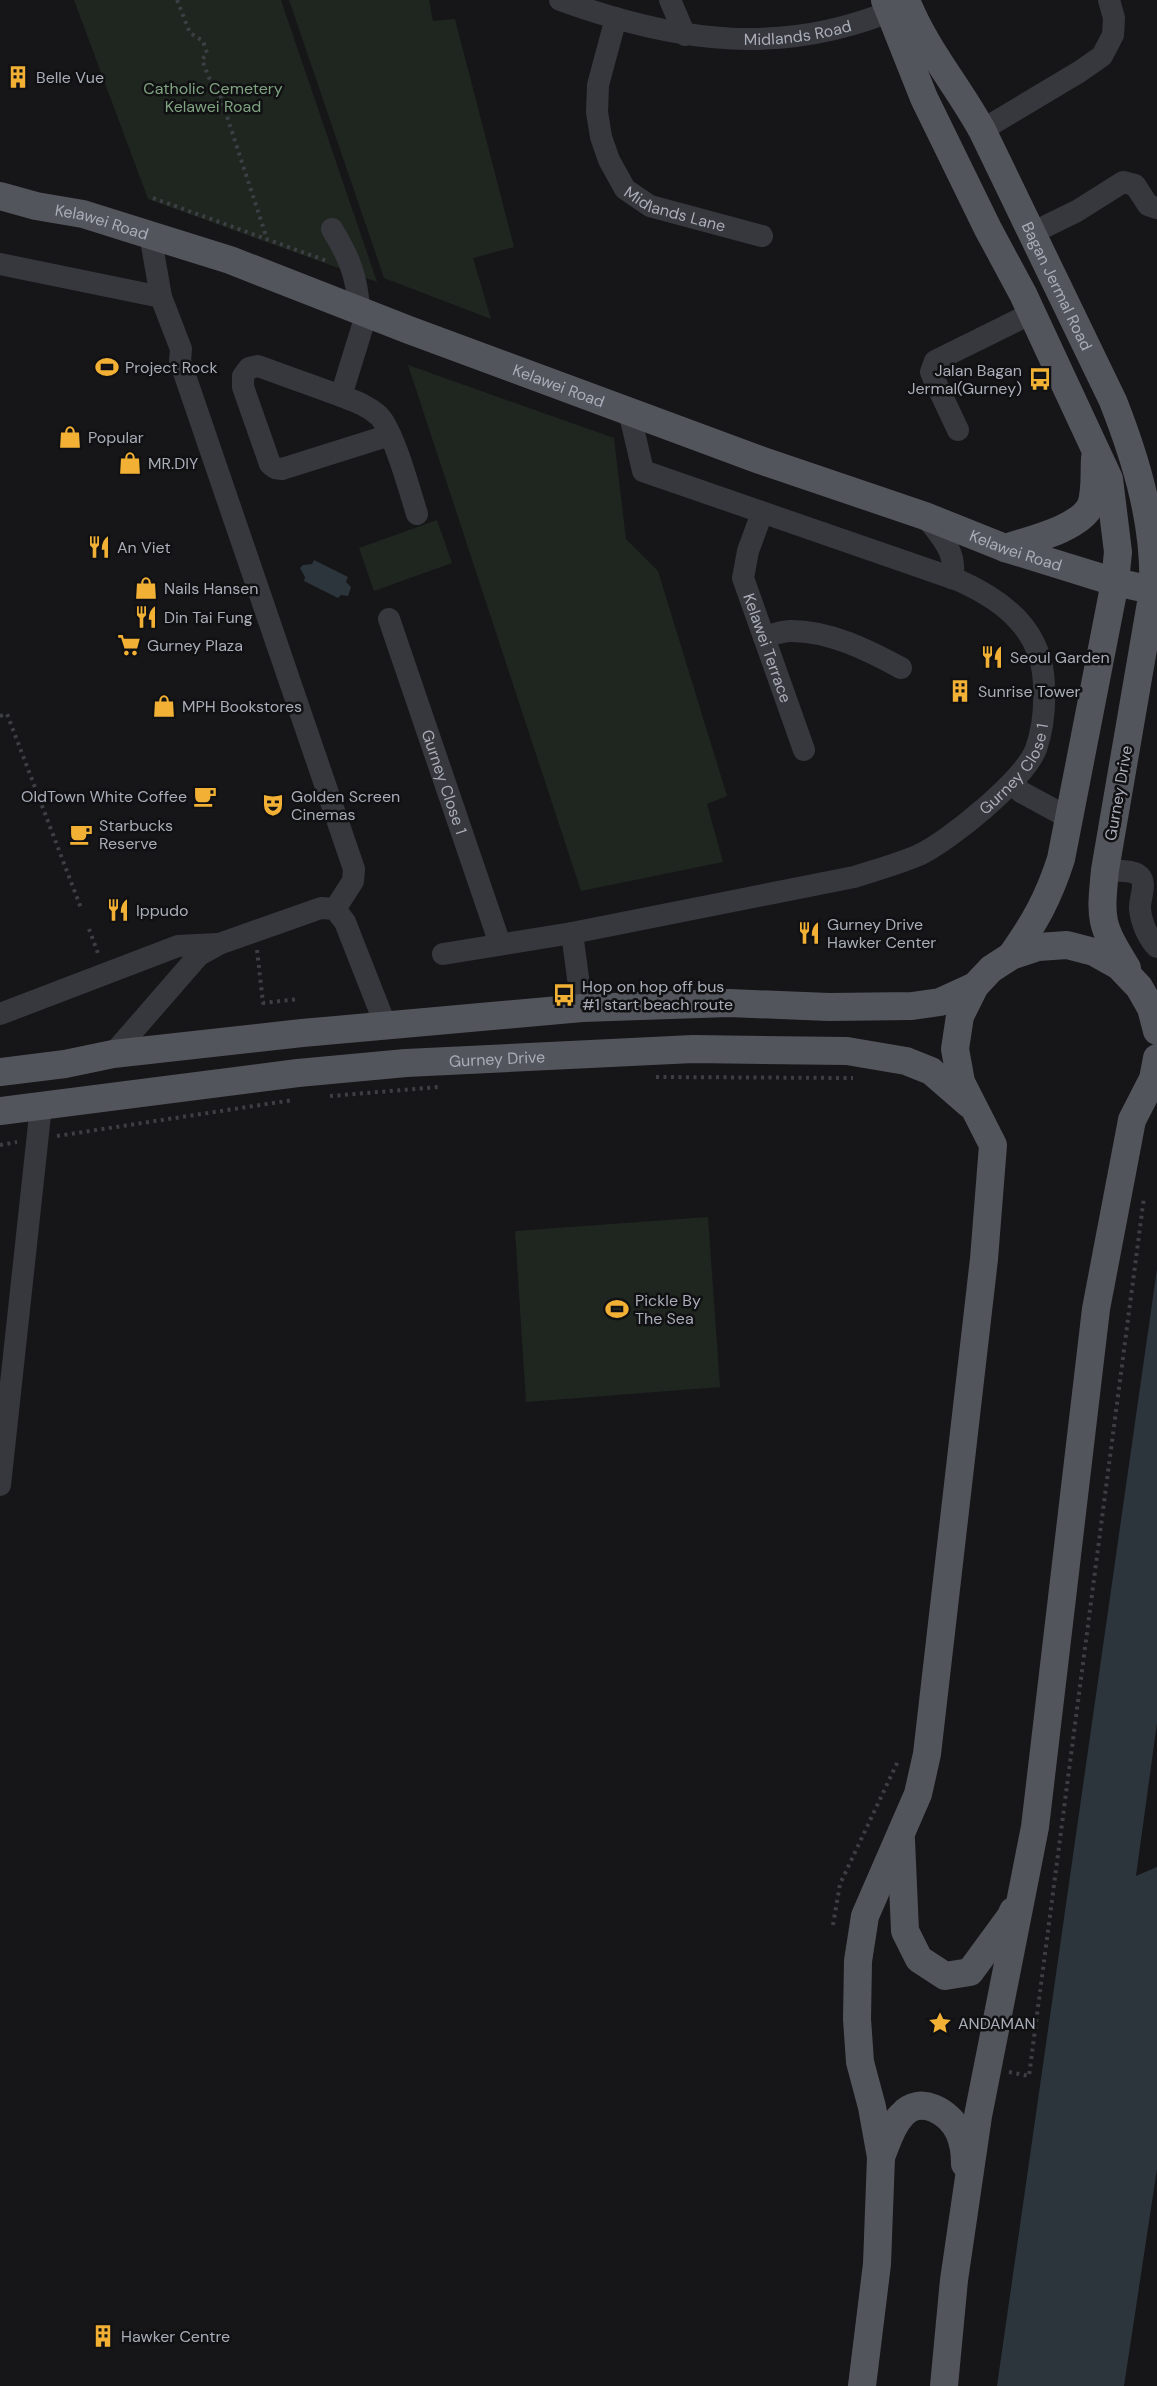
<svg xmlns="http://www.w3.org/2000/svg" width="1157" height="2386" font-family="'DM Sans',sans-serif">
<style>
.green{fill:#1e261f}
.water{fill:#2c353c}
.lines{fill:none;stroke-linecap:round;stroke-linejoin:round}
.path{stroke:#3d3f44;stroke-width:4;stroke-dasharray:3 4.5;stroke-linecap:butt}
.minor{stroke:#37383d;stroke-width:22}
.major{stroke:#53555c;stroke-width:28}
.labels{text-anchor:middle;stroke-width:5;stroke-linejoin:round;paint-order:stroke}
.street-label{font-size:16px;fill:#a8adb8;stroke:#111113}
.poi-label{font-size:16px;fill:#a8adb8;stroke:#111113;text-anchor:start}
.park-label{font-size:16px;fill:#7fa381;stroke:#111113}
</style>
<rect width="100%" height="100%" fill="#161618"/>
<!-- green -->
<path class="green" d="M74,0H281L377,282L148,199Z
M289,0H429L433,21L455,19L514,247L473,258L491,319L384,278Z
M408,365L614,438L626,539L658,571L727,796L707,804L723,862L581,891Z
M437,520L452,563L374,591L359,548Z
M708,1217L720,1387L526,1402L515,1231Z"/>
<!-- water -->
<path class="water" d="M314,560L348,577L346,582L351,587L348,596L341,595L338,598L304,581L305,577L300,568L303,565L312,564Z
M1157,1269V1723L1136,1876L1157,1867V2169L1124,2386H997Z"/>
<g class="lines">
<!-- path -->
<path class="path" d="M177,0L190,33L203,41L207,53L202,60L213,88L220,95L267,239
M153,198L327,261
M0,716L7,714L81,908
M89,929L99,956
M257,950L263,1003L299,999
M656,1077L853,1078
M330,1096L439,1087
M57,1136L293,1100
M0,1145L17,1142
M833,1925L840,1884L899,1759
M1009,2072L1029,2076L1144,1197"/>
<!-- minor -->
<g class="minor">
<path id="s1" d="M560,0C678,43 785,58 903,6"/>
<path d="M670,0L685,35"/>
<path id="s2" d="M616,18L598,85L597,112L601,137L609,160L625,189L650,206L762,236"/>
<path d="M982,130L1079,72L1102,56L1113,35L1114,18L1109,0"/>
<path d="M332,229C349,257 357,276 359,309"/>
<path d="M1032,233L1077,211L1123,182L1135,185L1148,205L1157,208"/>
<path d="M150,234L161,297L181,349L180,361L354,869L353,881L335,909"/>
<path d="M0,264L161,297"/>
<path d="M367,312L341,396C354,401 367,405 378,415C393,428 410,492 417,514"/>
<path d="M341,396L258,366L249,368L243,376V387L270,464L275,468L282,469L390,435"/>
<path d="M958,430L933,377L931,372L935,361L1032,313"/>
<path id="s3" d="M762,513L748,551L743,578L804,750"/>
<path d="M925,516C940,535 958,553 952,578"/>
<path id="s4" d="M389,619L500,944"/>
<path d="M764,637C772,635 782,631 791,631C830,631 868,650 901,668"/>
<path d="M1012,783L1021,792L1069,818"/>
<path d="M1105,870C1114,871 1130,870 1137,874C1149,881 1139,898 1140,909C1141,921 1148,939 1157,947"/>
<path d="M572,933L582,1008"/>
<path id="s5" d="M443,954L572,933L854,877C876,870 898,864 919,855C949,841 1024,780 1036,749C1043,729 1045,707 1044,686C1043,631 1005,601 958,580L643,471L629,411"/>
<path d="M0,1014L178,946L217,944"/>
<path d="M113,1054L199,955L219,944L321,908L335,909L345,922L385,1024"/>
<path d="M0,1485L41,1106"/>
</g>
<!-- major -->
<g class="major">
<path d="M885,0L924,98L988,229L1023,294L1109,479L1118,552L1115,582L1061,859C1048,899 1035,922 1011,956"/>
<path id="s6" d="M906,0C924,47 958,86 982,130L1113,401C1137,462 1156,526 1153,591L1105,870C1100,921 1100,924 1127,968"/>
<path id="s7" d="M0,196L36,206L83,214L230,260L409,330L760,460L925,516L1005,548L1115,582L1157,591"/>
<path d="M1005,548C1029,540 1080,529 1091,505C1096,491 1094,473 1095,458"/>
<path d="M0,1072L65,1064L113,1054L302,1033L582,1008L729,1003L829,1007L912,1006L940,1002L975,986"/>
<path id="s8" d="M0,1111L298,1073L406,1063L693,1049L847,1051L906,1061L931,1071L969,1104"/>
<path d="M901,1840L905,1931L919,1959L945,1976L970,1972L1011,1916L1013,1911"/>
<path d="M881,2157C887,2143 891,2126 902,2115C920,2094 949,2112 959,2132C964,2143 965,2152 965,2164"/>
<path d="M862,2386L877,2264L881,2157L872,2107L860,2062L857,2019L858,1961L865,1916L918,1794L927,1754L984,1259L993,1145L961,1082L955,1049L960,1016L975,986L991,969L1011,956L1038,947L1067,945L1094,952L1119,966L1139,987L1151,1008L1157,1031"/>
<path d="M944,2386L954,2280L978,2116L1035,1827L1096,1309L1132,1120L1153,1079L1157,1058"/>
</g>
</g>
<!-- icons -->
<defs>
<g id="building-bare" transform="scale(1.8)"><path d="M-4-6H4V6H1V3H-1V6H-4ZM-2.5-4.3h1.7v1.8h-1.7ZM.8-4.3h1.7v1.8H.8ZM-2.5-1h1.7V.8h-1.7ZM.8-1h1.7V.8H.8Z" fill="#f2b134" stroke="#111113" stroke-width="2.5" paint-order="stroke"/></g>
<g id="stadium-bare" transform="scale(1.8)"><path d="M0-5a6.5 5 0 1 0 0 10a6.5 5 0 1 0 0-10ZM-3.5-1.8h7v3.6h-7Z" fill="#f2b134" stroke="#111113" stroke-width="2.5" paint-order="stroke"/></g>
<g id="bus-bare" transform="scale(1.8)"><path d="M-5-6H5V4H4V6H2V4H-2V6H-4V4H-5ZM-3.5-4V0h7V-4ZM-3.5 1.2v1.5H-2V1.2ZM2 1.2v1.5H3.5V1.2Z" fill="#f2b134" stroke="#111113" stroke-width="2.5" paint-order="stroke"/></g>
<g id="shop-bare" transform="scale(1.8)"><path d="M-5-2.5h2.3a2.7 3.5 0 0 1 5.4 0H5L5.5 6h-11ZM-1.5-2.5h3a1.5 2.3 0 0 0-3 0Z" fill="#f2b134" stroke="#111113" stroke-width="2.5" paint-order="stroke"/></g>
<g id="restaurant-bare" transform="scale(1.8)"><path d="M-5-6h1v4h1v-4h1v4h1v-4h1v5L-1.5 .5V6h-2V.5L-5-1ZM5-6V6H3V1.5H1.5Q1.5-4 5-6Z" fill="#f2b134" stroke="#111113" stroke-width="2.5" paint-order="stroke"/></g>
<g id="supermarket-bare" transform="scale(1.8)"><path d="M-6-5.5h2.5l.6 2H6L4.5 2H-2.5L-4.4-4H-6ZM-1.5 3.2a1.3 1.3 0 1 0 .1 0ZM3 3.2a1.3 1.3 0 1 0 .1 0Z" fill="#f2b134" stroke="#111113" stroke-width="2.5" paint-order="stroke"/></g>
<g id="cafe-bare" transform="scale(1.8)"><path d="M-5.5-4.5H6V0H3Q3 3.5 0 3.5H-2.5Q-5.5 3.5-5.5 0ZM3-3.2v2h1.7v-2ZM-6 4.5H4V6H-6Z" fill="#f2b134" stroke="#111113" stroke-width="2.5" paint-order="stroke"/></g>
<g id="theatre-bare" transform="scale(1.8)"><path d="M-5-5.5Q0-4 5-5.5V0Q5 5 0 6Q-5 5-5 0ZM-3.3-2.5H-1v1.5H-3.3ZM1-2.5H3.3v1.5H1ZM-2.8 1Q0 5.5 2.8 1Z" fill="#f2b134" stroke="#111113" stroke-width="2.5" paint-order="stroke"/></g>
<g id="sight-bare" transform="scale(1.8)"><path d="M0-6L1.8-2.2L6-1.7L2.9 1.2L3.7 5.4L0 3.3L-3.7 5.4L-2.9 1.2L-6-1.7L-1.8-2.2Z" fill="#f2b134" stroke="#111113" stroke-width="2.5" paint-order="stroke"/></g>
</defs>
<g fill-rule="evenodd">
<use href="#building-bare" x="18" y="77"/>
<use href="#stadium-bare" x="107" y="367"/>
<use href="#bus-bare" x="1040" y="379"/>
<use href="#shop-bare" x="70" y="437"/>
<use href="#shop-bare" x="130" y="463"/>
<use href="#restaurant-bare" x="99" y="547"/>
<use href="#shop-bare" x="146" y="588"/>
<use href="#restaurant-bare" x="146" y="617"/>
<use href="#supermarket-bare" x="129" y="645"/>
<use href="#restaurant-bare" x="992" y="657"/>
<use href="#building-bare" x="960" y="691"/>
<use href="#shop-bare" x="164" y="706"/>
<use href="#cafe-bare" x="205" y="796"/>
<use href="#theatre-bare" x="273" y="805"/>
<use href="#cafe-bare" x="81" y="834"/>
<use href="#restaurant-bare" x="118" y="910"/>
<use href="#restaurant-bare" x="809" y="933"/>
<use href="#bus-bare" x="564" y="995"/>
<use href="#stadium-bare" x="617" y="1309"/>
<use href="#sight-bare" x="940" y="2023"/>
<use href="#building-bare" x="103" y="2336"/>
</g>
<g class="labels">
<!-- street labels -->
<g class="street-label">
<text dy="6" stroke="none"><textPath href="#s1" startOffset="243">Midlands Road</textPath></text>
<text dy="6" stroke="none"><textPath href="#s2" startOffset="234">Midlands Lane</textPath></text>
<text dy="6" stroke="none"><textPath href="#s7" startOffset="105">Kelawei Road</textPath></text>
<text dy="6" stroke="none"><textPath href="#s6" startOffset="324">Bagan Jermal Road</textPath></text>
<text dy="6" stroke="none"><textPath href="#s7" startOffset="591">Kelawei Road</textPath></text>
<text dy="6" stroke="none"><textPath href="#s7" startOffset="1077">Kelawei Road</textPath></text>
<text dy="6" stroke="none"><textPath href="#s3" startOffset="142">Kelawei Terrace</textPath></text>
<text dy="6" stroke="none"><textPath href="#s5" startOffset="618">Gurney Close 1</textPath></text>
<text dy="6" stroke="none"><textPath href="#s4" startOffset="172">Gurney Close 1</textPath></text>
<text transform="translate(1118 793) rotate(-80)" y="6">Gurney Drive</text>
<text dy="6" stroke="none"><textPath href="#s8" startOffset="500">Gurney Drive</textPath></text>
</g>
<!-- poi labels -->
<g class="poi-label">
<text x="36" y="83">Belle Vue</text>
<text x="125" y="373">Project Rock</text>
<text x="1022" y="376" text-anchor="end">Jalan Bagan<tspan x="1022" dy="18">Jermal(Gurney)</tspan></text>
<text x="88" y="443">Popular</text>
<text x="148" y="469">MR.DIY</text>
<text x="117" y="553">An Viet</text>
<text x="164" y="594">Nails Hansen</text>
<text x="164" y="623">Din Tai Fung</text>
<text x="147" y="651">Gurney Plaza</text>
<text x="1010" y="663">Seoul Garden</text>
<text x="978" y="697">Sunrise Tower</text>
<text x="182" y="712">MPH Bookstores</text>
<text x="187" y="802" text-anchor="end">OldTown White Coffee</text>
<text x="291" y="802">Golden Screen<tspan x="291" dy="18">Cinemas</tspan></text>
<text x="99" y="831">Starbucks<tspan x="99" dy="18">Reserve</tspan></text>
<text x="136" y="916">Ippudo</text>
<text x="827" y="930">Gurney Drive<tspan x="827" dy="18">Hawker Center</tspan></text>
<text x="582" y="992">Hop on hop off bus<tspan x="582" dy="18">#1 start beach route</tspan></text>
<text x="635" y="1306">Pickle By<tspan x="635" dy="18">The Sea</tspan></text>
<text x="958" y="2029">ANDAMAN</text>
<text x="121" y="2342">Hawker Centre</text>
</g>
<!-- park labels -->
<g class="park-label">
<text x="213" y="94">Catholic Cemetery<tspan x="213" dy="18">Kelawei Road</tspan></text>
</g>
</g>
</svg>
